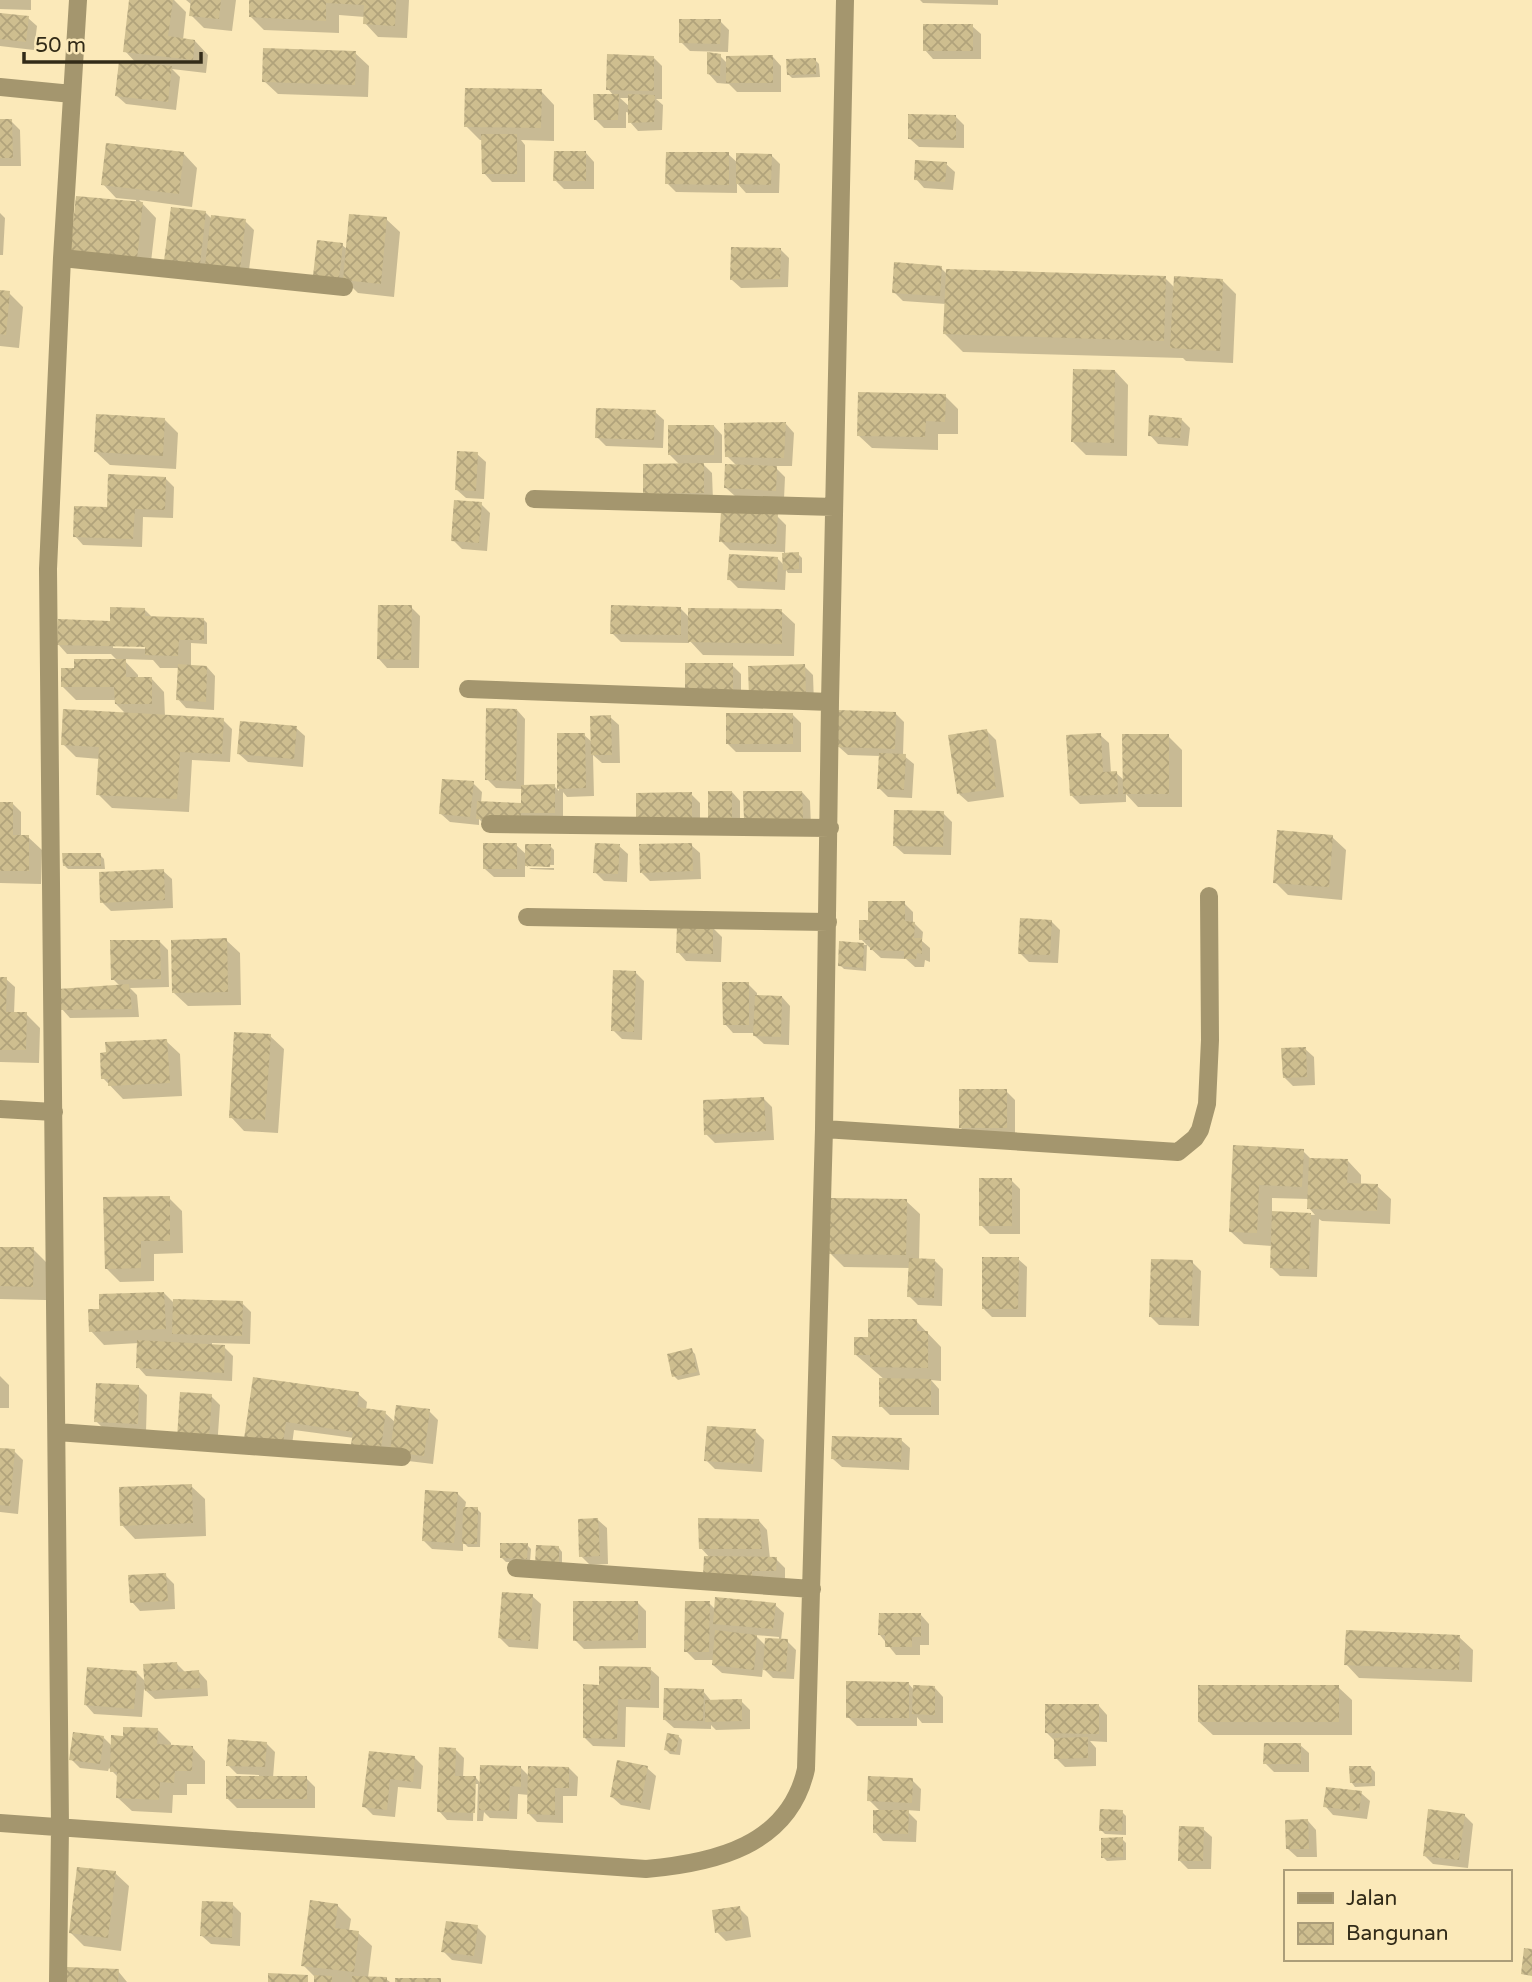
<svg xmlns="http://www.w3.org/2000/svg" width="1532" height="1982" font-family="'Varela Round',sans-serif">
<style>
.shadow{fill:#0003;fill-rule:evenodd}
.building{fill:url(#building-cross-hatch)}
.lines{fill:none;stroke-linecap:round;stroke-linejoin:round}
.street{stroke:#a4966e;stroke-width:18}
</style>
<defs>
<pattern id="building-cross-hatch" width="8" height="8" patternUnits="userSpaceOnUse" patternTransform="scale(1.75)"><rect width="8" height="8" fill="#cebe8f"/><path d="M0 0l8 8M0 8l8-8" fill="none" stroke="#b1a37b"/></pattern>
</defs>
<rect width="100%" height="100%" fill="#fbe9b9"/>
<!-- shadow -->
<path class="shadow" d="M0,0H31V10L0,9Z
M131,0H174L186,12L183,40L195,41L208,55L206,73L172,69L180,77L176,110L126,104L117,96L138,65L125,51Z
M186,0H236L232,31L204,28L191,15L192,5Z
M251,0H409L407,38L378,37L365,23V17L339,15V33L264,30L250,16Z
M920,0H998V5L923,3Z
M0,14L28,18L37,26L34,50L0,46Z
M720,21L729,30L728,52L690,51L681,42Z
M972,26L981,34V59H933L925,50Z
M355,53L369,66L368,97L278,94L264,81Z
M720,56L728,64L773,57L781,66V92H737L729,84L717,83L709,74Z
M654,58L662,66V99H656L663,105L662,130L638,131L630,122V113L626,112V128H604L595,119L614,96L608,89ZM620,98H630V107Z
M815,60L819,64L820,77L792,78L788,74Z
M541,91L554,105V141L521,140L525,145V182H492L484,173L483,140H480L466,126Z
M955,116L964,125V148L919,147L910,139Z
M0,121H11L20,130L21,166H0Z
M586,153L594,162V189H564L555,180Z
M184,154L197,168L192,207L139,200L156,218L150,271L85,265L136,203V200L116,198L103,184Z
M728,154L738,163L771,155L780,164L779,193H746L737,183V193L676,192L667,183Z
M946,164L955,172L953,190L924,188L916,179Z
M205,212L212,219L245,221L254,230L248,278L175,269Z
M0,213L5,218L3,255H0Z
M386,219L400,232L394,297L358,293L348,283L323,284L342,245L348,250Z
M780,249L789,258L788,287L741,288L732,280Z
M941,268L947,274L1165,278L1175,288L1223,281L1236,294L1233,363L1186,361L1183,358L963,352L945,334L946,304L903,301L894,292Z
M0,292L9,293L23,307L19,348L0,346Z
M1115,371L1128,385L1127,456L1086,455L1073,442Z
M945,396L958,409V434H938V450L872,448L858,435Z
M655,412L664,420L663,448L606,446L597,437Z
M164,419L178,433L176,469L110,465L96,452Z
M1181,419L1190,428L1188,446L1158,444L1150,435Z
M786,424L794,433L792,466H774L785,477L784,499L735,496L726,488L737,466L727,456Z
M714,426L722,435V463H702L712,473L713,501L654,502L680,465L669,454Z
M477,454L486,462L484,499L466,498L457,490Z
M165,478L174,487L173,518L143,517L142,547L83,545L75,536L109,509Z
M481,504L490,513L487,551L462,549L453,540Z
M777,516L786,525L785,554H798L802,558V573H788L786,570L785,590L738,588L729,579L777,558L784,565V552L730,550L721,541Z
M411,607L420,616L419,668H387L379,659Z
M144,609L153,618L203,619L207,623V644L191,643V667H207L215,676L214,710L186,708L178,699L179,668H160L153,660L123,659L138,675V679L151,678L164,692L165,717L223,720L232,729L230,762L192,760L189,812L112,808L98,794L100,759L76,757L63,744L127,715L116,704V700H76L62,686L76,669L118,661L111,654H67L59,645ZM113,645L154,646V649L113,648Z
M681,609L690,618L781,611L795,624L794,656L703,655L689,640V643L621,642L612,633Z
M732,665L741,674V698L695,699Z
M804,666L813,675L814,704L760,706Z
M517,710L525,719L524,786H554L559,791L558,735H584L593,743L610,717L619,725L620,763H602L593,755L594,796L567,797L563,792V821L487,827L479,819V825L450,822L441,814L473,783L482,792L481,803L523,805V789L496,788L487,779Z
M895,713L904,722L903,755L914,764L912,798L888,797L879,788L880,756L848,755L839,747Z
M792,714L801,723V752H736L727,743Z
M296,728L305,736L303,767L248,762L239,754Z
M987,731L996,740L1004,797L968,802L959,794Z
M1100,735L1109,743L1111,773H1116L1125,781L1168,736L1182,750V807H1138L1126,794V802L1080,804L1072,796Z
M732,792L740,801V827H718Z
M802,792L810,801L811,827L754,828Z
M691,794L700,803V829H646Z
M0,803L13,804L21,812V837H28L42,850L41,884L0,883Z
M943,813L952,822L951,855L904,854L895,846Z
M1332,837L1346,850L1342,900L1288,895L1275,882Z
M516,845L527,855L550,846L554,850V865L528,864V867L525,864V877H494L485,869Z
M691,845L700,853L701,879L650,881L641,872Z
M619,846L628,854L627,882L604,881L595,872Z
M100,855L104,859L105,869H68L64,865Z
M529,868H554V870L531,869Z
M163,871L172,879L173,908L111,911L102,902Z
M904,903L913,912V922L923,932L922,941L930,948V962L925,960L924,967H915L906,959L881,958L867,945L866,971L844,969L840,965V943L867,945L861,939L870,921Z
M1051,921L1060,930L1058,963L1029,962L1020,953Z
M713,928L722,937L721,962L686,961L678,952Z
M226,940L240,953L241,1005L188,1006L174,993Z
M159,941L168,950L169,987L130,988L137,995L139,1017L70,1018L62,1009L120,986L113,979Z
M635,972L644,981L642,1040L622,1039L613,1030Z
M0,979H6L15,987L14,1014H26L40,1028L39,1063L0,1062Z
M748,984L757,993V997H782L790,1006L789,1045L764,1044L755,1036V1033H733L725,1024Z
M270,1036L284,1049L278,1133L244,1131L231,1117Z
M166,1041L180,1054L182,1096L123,1099L103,1078Z
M1305,1049L1314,1057L1315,1085L1293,1086L1284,1077Z
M1006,1091L1015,1100V1136H969L961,1128Z
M763,1098L772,1107L774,1140L715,1143L706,1134Z
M1234,1147L1303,1151L1312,1160L1348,1161L1361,1175V1185L1377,1186L1391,1199L1390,1224L1322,1221L1319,1219L1317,1277L1280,1276L1271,1267L1272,1246L1244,1244L1230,1231ZM1272,1198L1309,1199V1208L1315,1215L1272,1213Z
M1011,1180L1020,1189V1234H990L981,1225Z
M169,1198L182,1211L183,1253L154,1254V1281L120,1282L106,1268Z
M906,1201L920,1214L919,1260L935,1261L943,1269L942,1306L918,1305L909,1296L910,1268L844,1267L831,1254Z
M0,1248L33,1249L47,1263L46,1300L0,1299Z
M1018,1259L1027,1267L1026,1317H992L983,1308Z
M1192,1262L1201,1271L1199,1326L1159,1325L1150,1316Z
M164,1293L175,1304L242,1303L251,1312L250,1344L212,1343V1346L224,1347L233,1356L232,1381L146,1376L138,1367L139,1343L104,1345L91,1331L101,1311Z
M916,1321L941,1347V1381L931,1380L939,1389V1415H890L881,1406L885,1380L856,1355L870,1339Z
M691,1350L695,1354L700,1375L678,1380L674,1376Z
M0,1376L9,1385V1408H0Z
M254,1379L358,1394L367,1402L366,1410L385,1413L395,1422L429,1411L438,1420L433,1464L400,1460L354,1438L294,1430L291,1452L254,1447Z
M139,1387L147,1395L146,1432L105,1430L96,1421Z
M182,1394L211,1396L220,1405L217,1448Z
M755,1431L764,1440L762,1472L715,1469L706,1460Z
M901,1440L910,1448L909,1470L842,1467L833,1459Z
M0,1450L14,1451L23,1460L18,1514L0,1512Z
M191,1486L205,1499L206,1536L135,1539L122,1525Z
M457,1493L466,1502L465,1508L477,1509L481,1513L480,1547H468L463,1542V1551L432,1549L424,1541Z
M598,1520L607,1528L608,1564L590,1565L581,1556Z
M759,1521L767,1530L770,1559H776L785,1568V1579L705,1575L710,1558L701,1548Z
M527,1545L531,1549L530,1562H506L502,1558Z
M559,1548L562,1552V1568H541Z
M165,1575L174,1584L175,1609L140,1611L132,1602Z
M532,1596L541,1604L538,1649L509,1647L500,1638Z
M637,1602L646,1611V1648L584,1649L575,1640Z
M709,1603L716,1610L775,1605L784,1613L781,1640L787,1641L796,1650L794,1679L773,1678L763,1668L762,1677L722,1673L713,1665L714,1660H695L686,1651ZM755,1635L779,1637V1640L766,1646Z
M921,1615L929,1624V1645H920V1655H896L880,1635Z
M1459,1637L1473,1650L1472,1682L1359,1678L1346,1664Z
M177,1664L186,1673L199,1672L207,1681L208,1696L155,1699L144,1689L142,1717L94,1714L86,1705L136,1672L146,1682Z
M650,1669L659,1677V1708L626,1707L625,1747L593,1746L585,1738L601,1687Z
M908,1683L914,1690L935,1688L943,1697V1723H922L917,1717V1726H857L848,1717Z
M1338,1687L1352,1700V1735H1213L1199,1722Z
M703,1691L712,1702L741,1701L750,1710V1729L716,1730L711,1725V1729L674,1728L665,1720Z
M1099,1706L1107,1715V1742L1090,1741L1096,1748V1766L1065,1767L1056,1758V1742L1046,1732Z
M157,1729L171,1743V1747H192L205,1761V1784H187V1795H173L172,1813L132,1811L118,1798L119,1778L109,1768L108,1771L80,1768L71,1759L103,1737L113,1747L125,1737Z
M678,1736L682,1740L680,1755L670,1754L666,1750Z
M266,1743L275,1752L273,1778H306L315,1787V1808H237L228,1799L259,1778V1775L237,1774L228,1765Z
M1300,1745L1309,1753V1772H1274L1265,1763Z
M455,1749L464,1758L463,1778H476L481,1784L521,1768L530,1777L569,1768L578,1777L577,1796H563V1823L537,1822L529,1814V1795L518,1794L517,1819L490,1818L484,1812L483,1821H477L478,1784H474L473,1821L447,1820L439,1811Z
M371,1753L414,1757L423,1766L421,1789L398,1787L395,1817L373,1815L364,1806Z
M647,1768L656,1776L650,1810L621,1805L612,1797Z
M1371,1768L1375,1772V1786L1355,1787L1352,1783Z
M912,1780L921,1789L920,1811L906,1810L917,1821L916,1842L883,1841L875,1832L881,1812L869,1800Z
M1361,1793L1370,1801L1367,1819L1333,1815L1325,1806Z
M1122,1812L1126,1816V1835L1105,1834L1101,1830Z
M1464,1815L1473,1824L1468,1868L1433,1864L1424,1855Z
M1308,1821L1316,1830L1317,1857H1297L1288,1849Z
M1203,1829L1212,1837L1211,1869H1188L1179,1860Z
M1122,1839L1126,1843V1860L1107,1861L1103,1857Z
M115,1873L129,1886L121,1951L84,1946L71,1933Z
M232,1904L241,1913L240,1946L211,1944L202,1936Z
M337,1905L351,1919L349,1931L358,1933L372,1946L368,1978L386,1979L390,1982H315L316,1978L303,1965Z
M739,1908L748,1917L751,1937L726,1941L717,1932Z
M477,1927L486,1936L482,1964L452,1960L443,1951Z
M118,1971L127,1982H68Z"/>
<!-- building -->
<path class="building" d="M129,0H173L168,36L195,40L193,60L123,52Z
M191,0H221L219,19L189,16Z
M249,0H396L395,26L363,24L364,5L326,3V21L249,17Z
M0,13L29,16L26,42L0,39Z
M679,19H721L720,44L679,43Z
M923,24H973V51H923Z
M263,48L356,51L355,85L262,82Z
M707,52L721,54L720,76L707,74Z
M607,54L654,56V91L606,90Z
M773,55V83H726V56Z
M816,58V74L787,75L786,59Z
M119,61L172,66L168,102L115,96Z
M465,88L542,89L541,128L464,127Z
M593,94H619L618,120H594Z
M628,94L655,95L654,122L628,123Z
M908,114L956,115V140L908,139Z
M0,119H12L13,158H0Z
M481,134H517V174H482Z
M106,143L184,152L179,194L101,185Z
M554,151H586V181H553Z
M666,152H729V185L665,184Z
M736,153L772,154L771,185L736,184Z
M915,160L947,162L945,182L914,180Z
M76,196L143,202L137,259L70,252Z
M171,207L206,211L200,265L164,261Z
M349,214L387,217L381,284L343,280Z
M211,215L246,219L240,270L205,266Z
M317,240L343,243L339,279L313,276Z
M731,247L781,248L780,279L730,280Z
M894,262L942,266L940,296L892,293Z
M946,269L1166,276L1164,341L943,334Z
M1174,276L1223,279L1220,351L1170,348Z
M0,290L10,291L6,335L0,334Z
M1073,369L1115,370L1114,443L1071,442Z
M858,392L946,394L945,422L926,421L925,437L857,436Z
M596,408L656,410L654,440L595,438Z
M96,414L165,418L163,456L94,452Z
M1149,415L1182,418L1180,438L1148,436Z
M786,422L784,458L725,457L724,423Z
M668,425H714V455H668Z
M457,451L478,452L476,491L455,490Z
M704,463V493L643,494V464Z
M725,464L777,466L776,491L724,488Z
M108,474L166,477L165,510L135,509L133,539L73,537L74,506L107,507Z
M454,500L482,502L479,543L451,541Z
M721,512L778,514L776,544L719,542Z
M799,552V569L783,570L782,553Z
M729,554L778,557L777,582L727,580Z
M378,605H412L411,660L377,659Z
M611,605L681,607V635L610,634Z
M110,607L145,608V616L204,618V640H179L178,656L145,655V647L57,645L58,619L110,621Z
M688,608L782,609V644L688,642Z
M74,659H126V677H152V704H115L114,687H61V668H74Z
M685,663H733V690L685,691Z
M178,664L207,666L206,702L176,700Z
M805,664L806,696L749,698L748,666Z
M486,708L517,709L516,781L485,780Z
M63,709L224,718L222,754L180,752L177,799L96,795L99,747L61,745Z
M838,710L896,712L895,749L837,747Z
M726,713H793V744H726Z
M611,715L612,755H591L590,716Z
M240,721L297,726L294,759L237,754Z
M987,729L996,789L957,794L948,735Z
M557,733H585L586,788L557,789Z
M1101,733L1103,772L1117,771L1118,794L1070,796L1066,735Z
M1122,734H1169V794H1123Z
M879,753L906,754L904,790L877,789Z
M442,779L474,781L470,817L439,814Z
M555,784V813H521V821L476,819L477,801L521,803V785Z
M708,791H732V819H708Z
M743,791H802L803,819L744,820Z
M692,792V821H636V793Z
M0,802H13V835H29V871H0Z
M894,810L944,811L943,847L893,846Z
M1277,830L1333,835L1329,887L1273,883Z
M483,843H517V869H483Z
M595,843L620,844L618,874L593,873Z
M692,843L693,871L640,873L639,844Z
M525,844H551L550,867L525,866Z
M62,853H101V866H63Z
M164,869L165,900L100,903L99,872Z
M868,901H905V921L915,922L914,938H922V954L917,953L916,959H904V951L870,950V940H859V920H868Z
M1020,918L1052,920L1050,955L1018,954Z
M677,925L713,926V954L676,953Z
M227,938L228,992L172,993L171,940Z
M110,940H160L161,979L111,980Z
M839,941L864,943L863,968L838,966Z
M613,970L636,971L634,1032L611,1031Z
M0,977H7L6,1012H27L26,1050H0Z
M722,982H749V1025H723Z
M129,984L132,1009L60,1010L58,989Z
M755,995L782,996L781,1037L753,1036Z
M234,1032L271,1034L265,1120L229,1118Z
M167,1039L170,1083L108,1086V1079H101L100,1053L106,1052L105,1042Z
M1306,1047L1307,1077L1283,1078L1281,1048Z
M959,1089H1007V1128H959Z
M764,1097L766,1131L704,1135L703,1100Z
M1233,1145L1304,1149L1302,1187L1259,1185L1257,1233L1229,1232Z
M1309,1158L1348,1159L1347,1183L1378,1184L1377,1211L1307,1209Z
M979,1178H1012V1226H979Z
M170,1196V1241H141V1268L105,1269L103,1197Z
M830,1198L907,1199L906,1255L829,1254Z
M1272,1211L1311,1213L1309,1269L1270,1268Z
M0,1247H34L33,1287L0,1286Z
M982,1257H1019L1018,1309H982Z
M909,1258L935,1259L934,1298L907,1297Z
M1151,1259L1193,1260L1191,1318L1149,1317Z
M164,1292L166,1329L89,1332L88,1309H99V1294Z
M173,1299L243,1301L242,1336L172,1334Z
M868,1319H917V1331H928V1368L870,1367V1355H854V1337H868Z
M137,1340L225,1345L224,1373L136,1368Z
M692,1348L697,1372L672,1377L667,1354Z
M253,1377L359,1392L357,1407L386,1411L380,1455L350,1451L353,1432L286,1422L283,1444L244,1439Z
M879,1378L931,1379V1407H879Z
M96,1383L139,1385L138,1424L94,1422Z
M180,1392L212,1394L209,1440L177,1438Z
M396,1405L430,1409L424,1456L390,1452Z
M707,1426L756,1429L753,1464L704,1461Z
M832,1436L902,1438L901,1462L831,1459Z
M0,1448L15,1449L10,1506L0,1505Z
M192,1484L193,1523L120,1526L119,1487Z
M425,1490L458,1492L454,1543L422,1541Z
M463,1507H478L477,1544H462Z
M598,1518L600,1556L579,1557L578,1519Z
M698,1518L759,1519L762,1549H699Z
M500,1543H528L527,1559L500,1558Z
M536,1545L559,1546V1565L535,1564Z
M704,1556L777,1557L776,1571H752V1577L703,1576Z
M166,1573L168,1601L130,1603L128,1575Z
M502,1592L533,1594L530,1641L498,1638Z
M715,1597L776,1603L773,1629L713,1624Z
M573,1601H638V1640L573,1641Z
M685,1601H710L709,1652H684Z
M879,1613H921V1637H912V1647H885V1635H878Z
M715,1630L757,1635L754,1670L712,1665Z
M1346,1630L1460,1635L1459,1670L1344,1665Z
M765,1638L788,1639L786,1672L763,1670Z
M177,1662L178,1672L199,1670L200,1688L145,1691L143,1664Z
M599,1666L651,1667L650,1700L618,1699L617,1739L583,1738V1684L599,1685Z
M87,1667L137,1671L134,1709L84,1705Z
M846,1681L909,1682V1718H846Z
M913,1685L935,1686V1715L912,1714Z
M1198,1685H1339V1722H1198Z
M664,1688L704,1689L703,1721L663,1720Z
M742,1699V1721L705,1722V1700Z
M1045,1704H1099V1734L1045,1733Z
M123,1727L158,1728L157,1744L193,1746L192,1771H175L174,1783L160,1782L159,1800L116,1798L117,1772H110L111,1735L123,1736Z
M73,1732L104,1736L100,1764L69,1760Z
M667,1733L679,1735L676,1752L664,1750Z
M1088,1737V1758L1054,1759V1738Z
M228,1739L267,1742L265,1767L226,1766Z
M1264,1743H1301V1764H1263Z
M439,1747L456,1748L455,1776H476L475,1813L437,1812Z
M369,1751L415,1756L413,1782L390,1779L387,1810L362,1807Z
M617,1760L648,1766L641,1803L610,1797Z
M480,1765L521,1766V1787L510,1786L509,1811L479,1810Z
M528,1766L569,1767V1788H555V1815L527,1814Z
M1349,1766H1371L1372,1783H1350Z
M226,1776H307V1799H226Z
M868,1776L913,1778L912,1803L867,1801Z
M1326,1787L1362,1791L1359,1811L1323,1807Z
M1100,1809L1123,1810L1122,1831H1099Z
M1428,1809L1465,1814L1459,1860L1423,1856Z
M873,1810H909L908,1834L873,1833Z
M1308,1819L1309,1849H1286L1285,1820Z
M1179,1826L1204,1827L1203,1861H1178Z
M1123,1837V1857L1101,1858V1838Z
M77,1867L116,1871L108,1938L69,1933Z
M310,1900L338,1904L335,1928L359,1931L354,1972L301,1966Z
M202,1901L233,1902L232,1938L200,1936Z
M740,1906L743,1929L715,1933L712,1910Z
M446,1921L478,1925L474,1956L441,1952Z
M1524,1948L1532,1949V1976L1521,1974Z
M67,1967L119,1969L118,1982H66Z
M268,1973L308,1975V1982H268Z
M314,1975L332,1976V1982H314Z
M352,1976L387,1977V1982H352Z
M395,1978H441V1982H395Z"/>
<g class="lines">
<!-- street -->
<path class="street" d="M0,87L72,94
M62,258L344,287
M534,499L834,507
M468,689L830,702
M490,824L830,828
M527,917L828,922
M0,1109L54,1112
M824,1129L1178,1152L1195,1138L1200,1130L1207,1104L1210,1040L1209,896
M57,1432L402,1457
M516,1568L812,1589
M0,1823L646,1869C714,1863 789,1846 806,1769L824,1129L830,702L845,0
M58,1982L60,1827L48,569L62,258L78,0"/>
</g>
<!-- legend -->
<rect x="1284" y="1870" width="228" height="91" fill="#fbe9b9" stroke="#ab9d79" stroke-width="2"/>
<rect x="1298" y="1893" width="35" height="10" fill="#a4966e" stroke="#ab9d79" stroke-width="2"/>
<text x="1346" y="1905" font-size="21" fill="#322b18">Jalan</text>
<rect x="1298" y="1923" width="35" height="21" fill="url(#building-cross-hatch)" stroke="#ab9d79" stroke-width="2"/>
<text x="1346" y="1940" font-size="21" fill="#322b18">Bangunan</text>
<!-- scale -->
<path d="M24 52v10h177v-10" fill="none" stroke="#322b18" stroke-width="3.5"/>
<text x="35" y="52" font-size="21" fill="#322b18" stroke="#fbe9b9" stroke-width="5" paint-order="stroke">50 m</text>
</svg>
